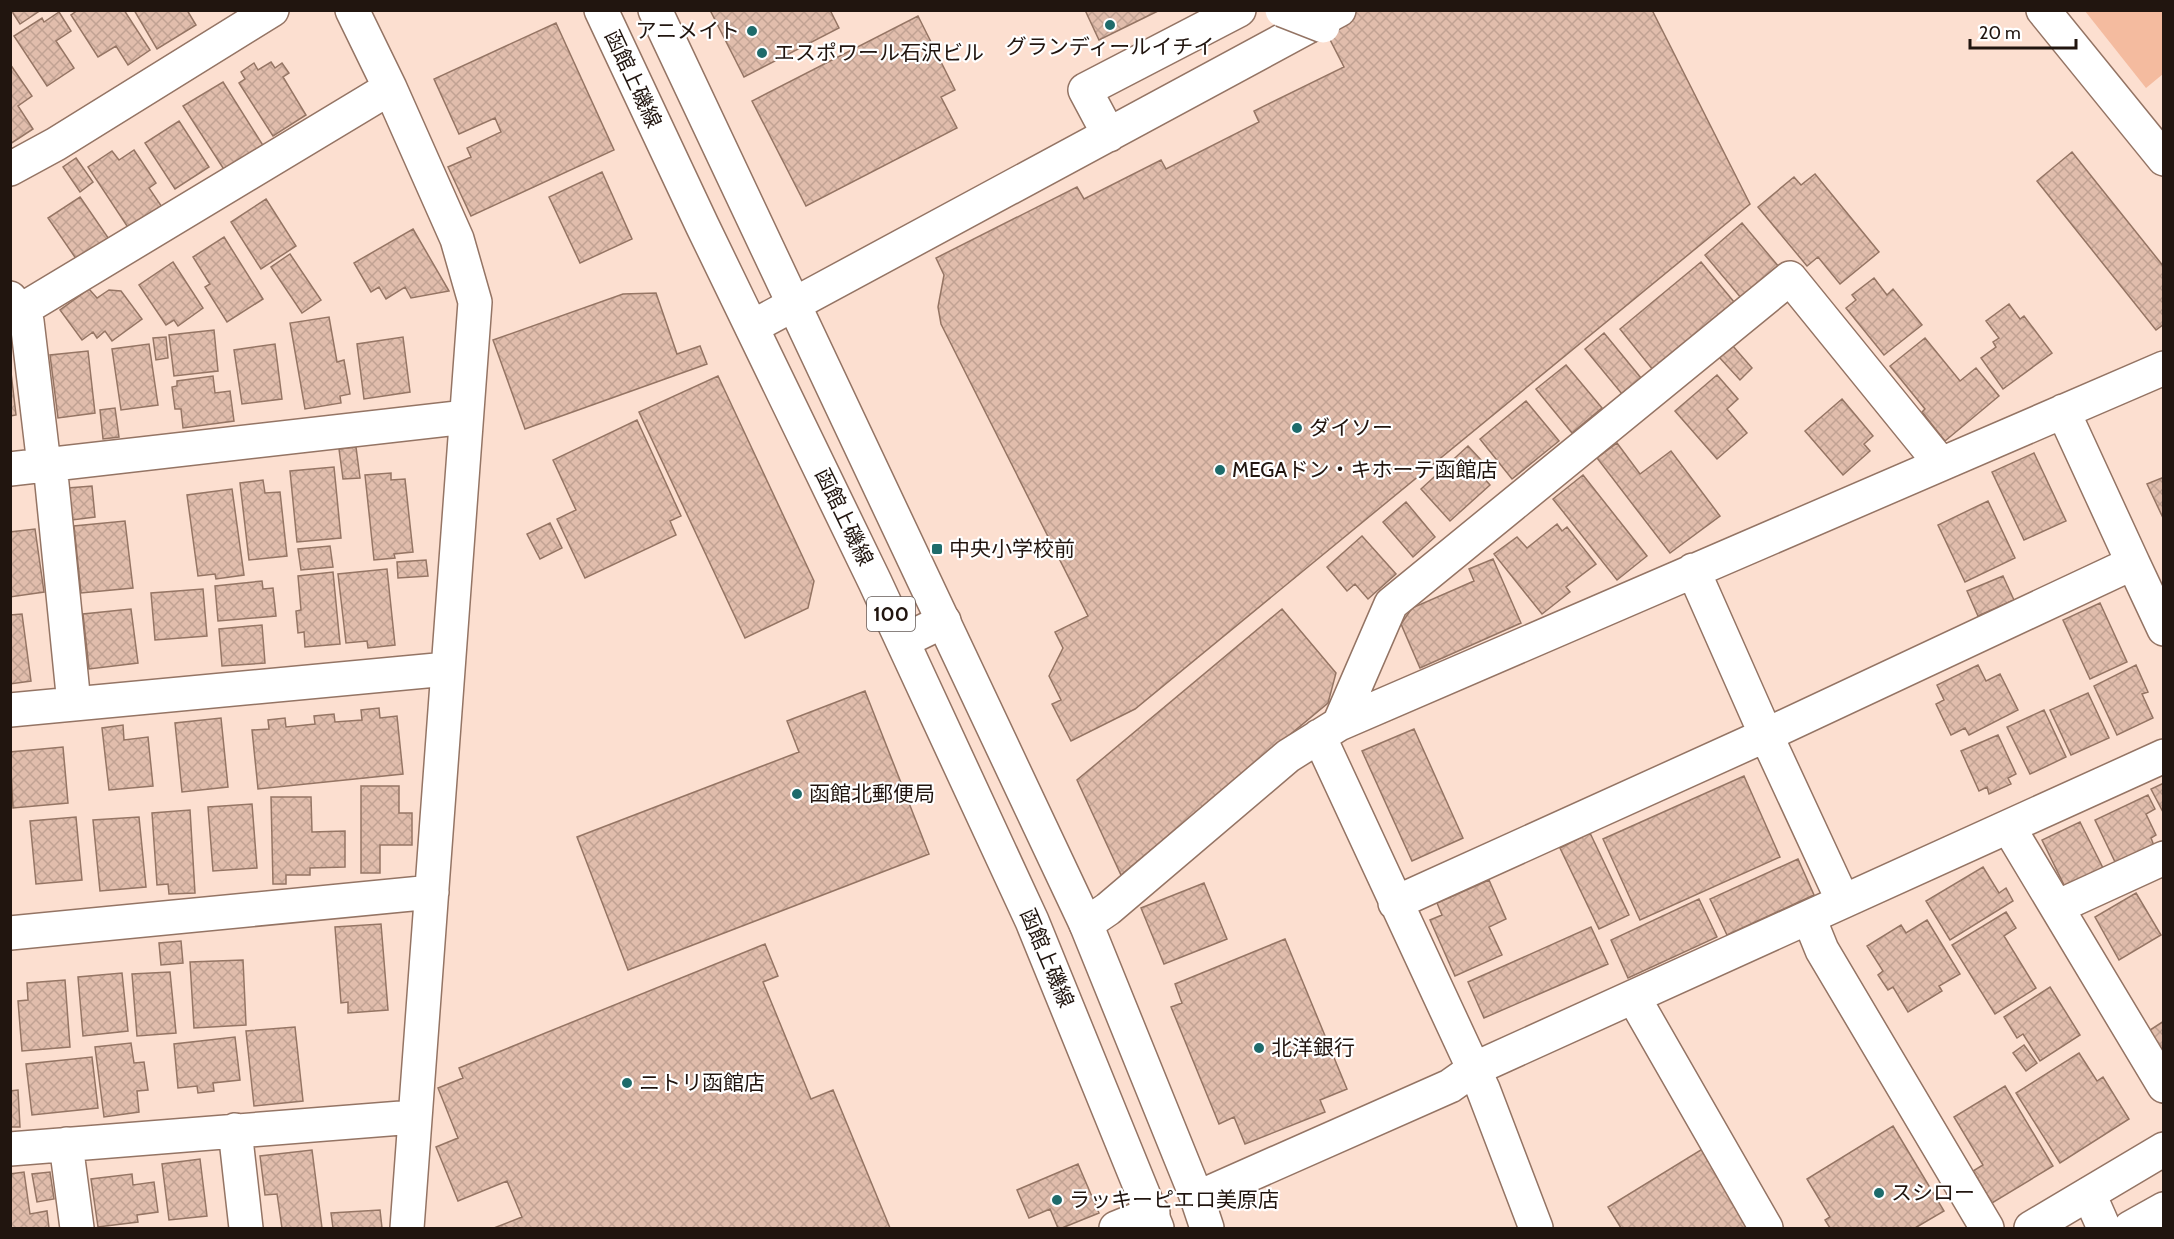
<svg xmlns="http://www.w3.org/2000/svg" width="2174" height="1239" font-family="Cabin,'Noto Sans JP',sans-serif">
<style>
.park{fill:#f4bb9f}
.building{fill:url(#building-cross-hatch);stroke:#957564;stroke-width:1.5}
.lines{fill:none;stroke-linecap:round;stroke-linejoin:round}
.minor-casing{stroke:#947464;stroke-width:36}
.major-casing{stroke:#947464;stroke-width:36}
.minor{stroke:#fff;stroke-width:33}
.major{stroke:#fff;stroke-width:33}
.minor-bridge-casing{stroke:#947464;stroke-width:36;stroke-linecap:butt}
.minor-bridge{stroke:#fff;stroke-width:33}
.poi-dot{fill:#1e6b6b;stroke:#fff;stroke-width:2}
.labels{text-anchor:middle;stroke-width:4.5;stroke-linejoin:round;paint-order:stroke}
.shield{fill:#fff;stroke:#645b57;stroke-width:1.5}
.shield-label{font-size:20px;font-weight:bold;fill:#21150f}
.poi-label{font-size:21px;fill:#21150f;stroke:#fff;text-anchor:start}
.street-label{font-size:21px;fill:#21150f;stroke:#fff}
</style>
<defs>
<pattern id="building-cross-hatch" width="8" height="8" patternUnits="userSpaceOnUse" patternTransform="scale(1.5)"><rect width="8" height="8" fill="#e1bdac"/><path d="M0 0l8 8M0 8l8-8" fill="none" stroke="#c1a293"/></pattern>
</defs>
<rect width="100%" height="100%" fill="#fcdfd0"/>
<!-- park -->
<path class="park" d="M2085,11H2163V74L2146,88Z"/>
<!-- building -->
<path class="building" d="M11,10H41L20,24Z
M78,10H124L150,50L128,65L116,46L98,57L71,15Z
M134,10H187L196,25L157,49Z
M710,10H830L839,28L744,77Z
M1085,10H1160L1099,40Z
M1354,10H1652L1750,204L1135,709L1071,741L1052,704L1061,700L1049,676L1063,648L1055,632L1088,616L941,324L938,307L944,275L936,258L1077,187L1084,199L1161,160L1166,169L1259,122L1254,111L1344,67L1323,26Z
M59,12L71,31L56,41L74,68L47,86L14,36L42,18L44,22Z
M918,16L955,90L941,97L957,128L806,206L752,101Z
M556,23L614,150L471,216L448,167L471,157L467,148L501,132L495,118L459,134L434,79Z
M271,62L275,68L282,63L289,73L283,77L306,115L273,136L239,83L245,79L241,72L254,63L258,70Z
M10,64L32,96L18,106L33,129L10,144Z
M223,82L264,147L225,171L183,106Z
M179,121L209,167L175,189L145,143Z
M134,150L156,183L149,188L164,210L131,232L88,167L112,151L119,160Z
M2072,152L2164,267V324L2156,330L2037,181Z
M76,158L93,182L80,192L63,167Z
M602,172L632,239L580,263L549,197Z
M1815,174L1879,252L1840,284L1818,257L1807,266L1758,207L1794,177L1801,185Z
M80,197L111,242L79,263L48,218Z
M266,199L296,246L261,269L231,222Z
M1742,223L1779,267L1742,299L1705,255Z
M413,229L449,291L411,298L405,287L386,299L379,287L371,292L354,263Z
M224,237L263,299L227,322L205,287L210,284L193,257Z
M290,254L321,300L302,313L271,267Z
M173,262L203,308L178,326L174,320L166,325L139,285Z
M1701,262L1734,302L1653,370L1620,329Z
M1874,278L1887,295L1893,289L1922,325L1884,355L1846,308L1856,300L1852,295Z
M89,289L97,298L109,290L121,291L142,319L112,341L105,331L97,338L93,332L82,340L60,310Z
M656,293L677,354L700,346L707,364L525,429L493,340L623,294Z
M2009,304L2020,319L2024,316L2052,353L2003,389L1981,358L1996,347L1993,342L1999,338L1986,321Z
M329,317L337,362L344,360L350,394L340,396L341,403L305,409L290,323Z
M214,330L218,371L174,376L169,335Z
M1604,333L1641,378L1622,394L1585,349Z
M166,337L168,358L156,360L153,338Z
M403,337L410,392L364,399L357,344Z
M1925,338L1960,381L1976,368L1999,396L1945,441L1922,412L1925,409L1890,366Z
M149,344L158,405L121,410L112,349Z
M275,344L282,399L242,404L234,350Z
M1732,345L1752,368L1740,380L1719,357Z
M88,351L95,413L58,418L50,355Z
M10,364L16,415L10,416Z
M1566,365L1602,408L1572,433L1536,389Z
M1717,375L1738,399L1727,409L1747,433L1717,459L1675,411Z
M213,376L215,393L230,391L234,421L183,428L181,409H175L172,387L177,386V381Z
M718,376L814,581L808,608L745,638L639,412Z
M1842,399L1873,436L1864,444L1870,451L1843,475L1805,431Z
M1526,401L1559,441L1512,479L1480,439Z
M115,408L119,437L103,439L100,410Z
M637,420L681,516L670,521L676,535L585,578L557,519L576,510L553,460Z
M1617,443L1640,474L1671,451L1720,516L1670,553L1597,458Z
M1468,446L1481,460L1474,467L1490,485L1450,521L1421,489Z
M356,447L360,478L343,479L339,449Z
M2034,453L2066,521L2024,540L1992,472Z
M334,467L341,538L297,542L290,471Z
M391,473V480L405,479L413,552L394,554L395,558L374,560L365,475Z
M1583,475L1647,556L1617,580L1553,499Z
M2164,477V520L2147,484Z
M263,480L265,493L280,492L287,556L249,560L240,483Z
M92,486L95,517L72,520L68,488Z
M232,489L244,575L216,579L215,574L198,576L187,495Z
M1988,501L2015,558L1965,582L1938,525Z
M1406,502L1435,537L1413,557L1383,522Z
M125,521L133,588L81,593L74,526Z
M550,523L562,548L540,559L527,534Z
M1557,524L1562,531L1567,527L1596,564L1566,587L1570,592L1542,614L1494,554L1517,537L1527,548Z
M35,529L44,592L10,597V532Z
M1362,536L1396,574L1368,599L1355,584L1347,591L1327,567Z
M330,546L333,567L301,570L298,549Z
M1493,559L1521,623L1420,668L1401,624L1412,608L1474,581L1469,569Z
M426,560L428,576L398,578L397,562Z
M387,569L395,645L368,648L367,641L346,643L338,574Z
M333,572L340,644L305,647L304,632L298,633L296,611L301,610L298,576Z
M2003,576L2014,600L1978,616L1967,591Z
M262,581L263,589L273,588L276,616L218,621L215,586Z
M203,589L207,636L155,640L151,593Z
M2100,603L2127,662L2090,679L2063,620Z
M131,609L138,663L89,669L83,614Z
M1282,609L1336,673L1328,703L1121,875L1077,780Z
M22,614L31,681L10,684V615Z
M262,625L265,663L222,666L219,629Z
M1978,665L1986,681L2000,674L2018,710L1969,735L1965,728L1951,735L1936,704L1944,700L1937,685Z
M2136,665L2148,692L2142,694L2153,718L2117,735L2094,686Z
M865,691L929,854L628,970L577,837L799,752L787,721Z
M2088,693L2109,738L2071,755L2050,710Z
M379,708L380,718L397,716L403,774L258,789L252,730L269,729L268,720L285,718L286,727L315,724L314,716L334,714L335,722L362,720L361,710Z
M2044,710L2066,757L2030,774L2007,727Z
M221,718L228,787L182,792L175,723Z
M123,725L124,740L148,737L153,786L109,790L102,728Z
M1414,729L1463,838L1412,861L1362,751Z
M1998,735L2016,774L2008,778L2011,784L1989,794L1987,787L1979,791L1961,751Z
M63,747L68,803L13,808L10,752Z
M1744,776L1780,857L1640,920L1603,839Z
M2164,783V814L2151,789Z
M361,786H399V813H412V845H380V873H361Z
M2148,795L2155,809L2146,814L2156,835L2151,838L2155,848L2117,866L2095,820Z
M271,797H311L312,832L345,831V867L310,868V875H286V884H273Z
M252,804L257,868L213,871L208,807Z
M190,810L195,893L169,894L168,884L157,885L152,813Z
M76,817L82,880L36,884L30,821Z
M139,817L146,887L100,891L93,820Z
M2080,822L2104,870L2066,889L2042,840Z
M1590,833L1629,915L1599,929L1560,848Z
M1798,859L1814,895L1727,935L1710,899Z
M1983,867L1999,893L2006,888L2013,901L1950,940L1926,901Z
M1489,880L1506,919L1489,927L1502,955L1455,976L1430,920L1442,915L1437,903Z
M1204,883L1227,939L1164,964L1141,908Z
M2136,893L2161,935L2119,960L2095,917Z
M1699,899L1717,937L1628,978L1611,940Z
M2006,912L2016,928L2004,936L2036,988L1995,1014L1952,945Z
M1927,920L1960,974L1939,986L1942,991L1908,1012L1893,987L1888,990L1878,975L1883,971L1867,946L1901,925L1906,933Z
M381,924L388,1010L348,1013V1002L341,1003L335,927Z
M1591,927L1608,964L1484,1018L1468,982Z
M1285,939L1347,1089L1320,1100L1325,1112L1245,1144L1234,1117L1219,1124L1171,1007L1182,1003L1175,984Z
M181,941L183,963L161,965L159,943Z
M765,944L778,976L763,982L811,1099L833,1090L890,1228H494L522,1217L507,1181L458,1201L436,1147L458,1138L438,1088L463,1078L459,1068Z
M243,960L246,1025L194,1028L190,962Z
M170,972L176,1033L137,1036L132,974Z
M122,973L128,1031L83,1036L78,977Z
M65,980L70,1047L22,1051L18,1001L28,1000L27,983Z
M2050,987L2080,1035L2040,1061L2023,1034L2017,1038L2004,1017Z
M2164,1021V1058L2147,1032Z
M295,1027L303,1101L254,1106L246,1031Z
M235,1037L240,1080L213,1083L214,1091L198,1093L197,1086L178,1088L174,1044Z
M131,1043L134,1063L144,1062L148,1090L137,1091L139,1112L104,1117L95,1047Z
M2024,1045L2037,1063L2026,1071L2013,1053Z
M2079,1053L2097,1081L2103,1077L2129,1119L2060,1163L2016,1093Z
M92,1057L98,1108L32,1115L26,1064Z
M2005,1086L2053,1166L1992,1203L1973,1171L1983,1165L1954,1117Z
M18,1090L20,1127H10V1091Z
M1893,1126L1944,1211L1915,1228H1830L1825,1220L1830,1217L1807,1179Z
M1704,1148L1753,1228H1621L1608,1207Z
M312,1150L322,1228H282L277,1194L265,1195L260,1156Z
M200,1159L207,1216L169,1220L162,1164Z
M1078,1164L1099,1213L1062,1228H1058L1050,1209L1029,1218L1017,1190Z
M24,1172L30,1214L47,1211L49,1228H10V1174Z
M50,1172L54,1199L37,1202L32,1174Z
M132,1174L133,1185L154,1182L158,1212L137,1215L138,1222L98,1227L91,1179Z
M380,1210L382,1228H333L331,1213Z"/>
<g class="lines">
<!-- minor casing -->
<g class="minor-casing">
<path id="minor" d="M352,10L390,88L457,239L475,302L407,1228
M2043,10L2164,159
M1109,135L1085,90L1239,10
M10,169L56,144L272,10
M10,298L20,311L390,88
M20,311L27,321L44,465
M752,327L1339,10
M50,464L74,704
M10,469L466,417
M2133,563L2164,629
M1693,570L1766,735L1843,901
M903,641L944,621
M10,710L447,669
M1339,724L1391,604L1790,278L1941,464
M1319,736L1483,1089L1536,1228
M2009,828L2164,1086
M1395,903L1766,735L2133,563L2063,411
M2057,907L2164,858
M1809,918L1822,950L1987,1228
M1086,924L1108,909L1288,756L1339,724L2164,368
M10,933L432,892
M1634,998L1766,1228
M235,1130L246,1228
M66,1144L77,1228
M10,1149L414,1117
M2089,1194L2104,1228
M1197,1198L1450,1086L1474,1069L2164,756
M1116,1228L1153,1213"/>
</g>
<!-- major casing -->
<g class="major-casing">
<path id="major" d="M601,10L702,225L875,582L1032,921L1157,1228
M655,10L1086,924L1197,1198L1207,1228
M2031,1228L2164,1149
M2130,1228L2164,1209"/>
</g>
<!-- minor -->
<use href="#minor" class="minor"/>
<!-- major -->
<use href="#major" class="major"/>
<!-- minor-bridge casing -->
<g class="minor-bridge-casing">
<path id="minor-bridge" d="M1282,10L1323,26"/>
</g>
<!-- minor-bridge -->
<use href="#minor-bridge" class="minor-bridge"/>
</g>
<!-- markers -->
<g class="poi-dot">
<circle cx="1110" cy="25" r="6"/>
<circle cx="752" cy="31" r="6"/>
<circle cx="762" cy="53" r="6"/>
<circle cx="1297" cy="428" r="6"/>
<circle cx="1220" cy="470" r="6"/>
<rect x="931" y="543" width="12" height="12" rx="3"/>
<circle cx="797" cy="794" r="6"/>
<circle cx="1259" cy="1048" r="6"/>
<circle cx="627" cy="1083" r="6"/>
<circle cx="1879" cy="1193" r="6"/>
<circle cx="1057" cy="1200" r="6"/>
</g>
<g class="labels">
<!-- shield labels -->
<rect class="shield" x="867" y="597" width="48" height="34" rx="4.5"/>
<g class="shield-label">
<text x="891" y="621">100</text>
</g>
<!-- poi labels -->
<g class="poi-label">
<text x="740" y="38" text-anchor="end">アニメイト</text>
<text x="1110" y="54" text-anchor="middle">グランディールイチイ</text>
<text x="774" y="60">エスポワール石沢ビル</text>
<text x="1309" y="435">ダイソー</text>
<text x="1232" y="477">MEGAドン・キホーテ函館店</text>
<text x="949" y="556">中央小学校前</text>
<text x="809" y="801">函館北郵便局</text>
<text x="1271" y="1055">北洋銀行</text>
<text x="639" y="1090">ニトリ函館店</text>
<text x="1891" y="1200">スシロー</text>
<text x="1069" y="1207">ラッキーピエロ美原店</text>
</g>
<!-- street labels -->
<g class="street-label">
<text transform="translate(633 79) rotate(65)" y="7">函館上磯線</text>
<text transform="translate(844 517) rotate(64)" y="7">函館上磯線</text>
<text transform="translate(1047 958) rotate(67)" y="7">函館上磯線</text>
</g>
</g>
<!-- border -->
<rect width="2174" height="1239" fill="none" stroke="#21150f" stroke-width="24"/>
<!-- scale -->
<path d="M1970 39v9h106v-9" fill="none" stroke="#21150f" stroke-width="3"/>
<text x="1979" y="39" font-size="18" fill="#21150f" stroke="#ffffff" stroke-width="4.5" paint-order="stroke">20 m</text>
</svg>
